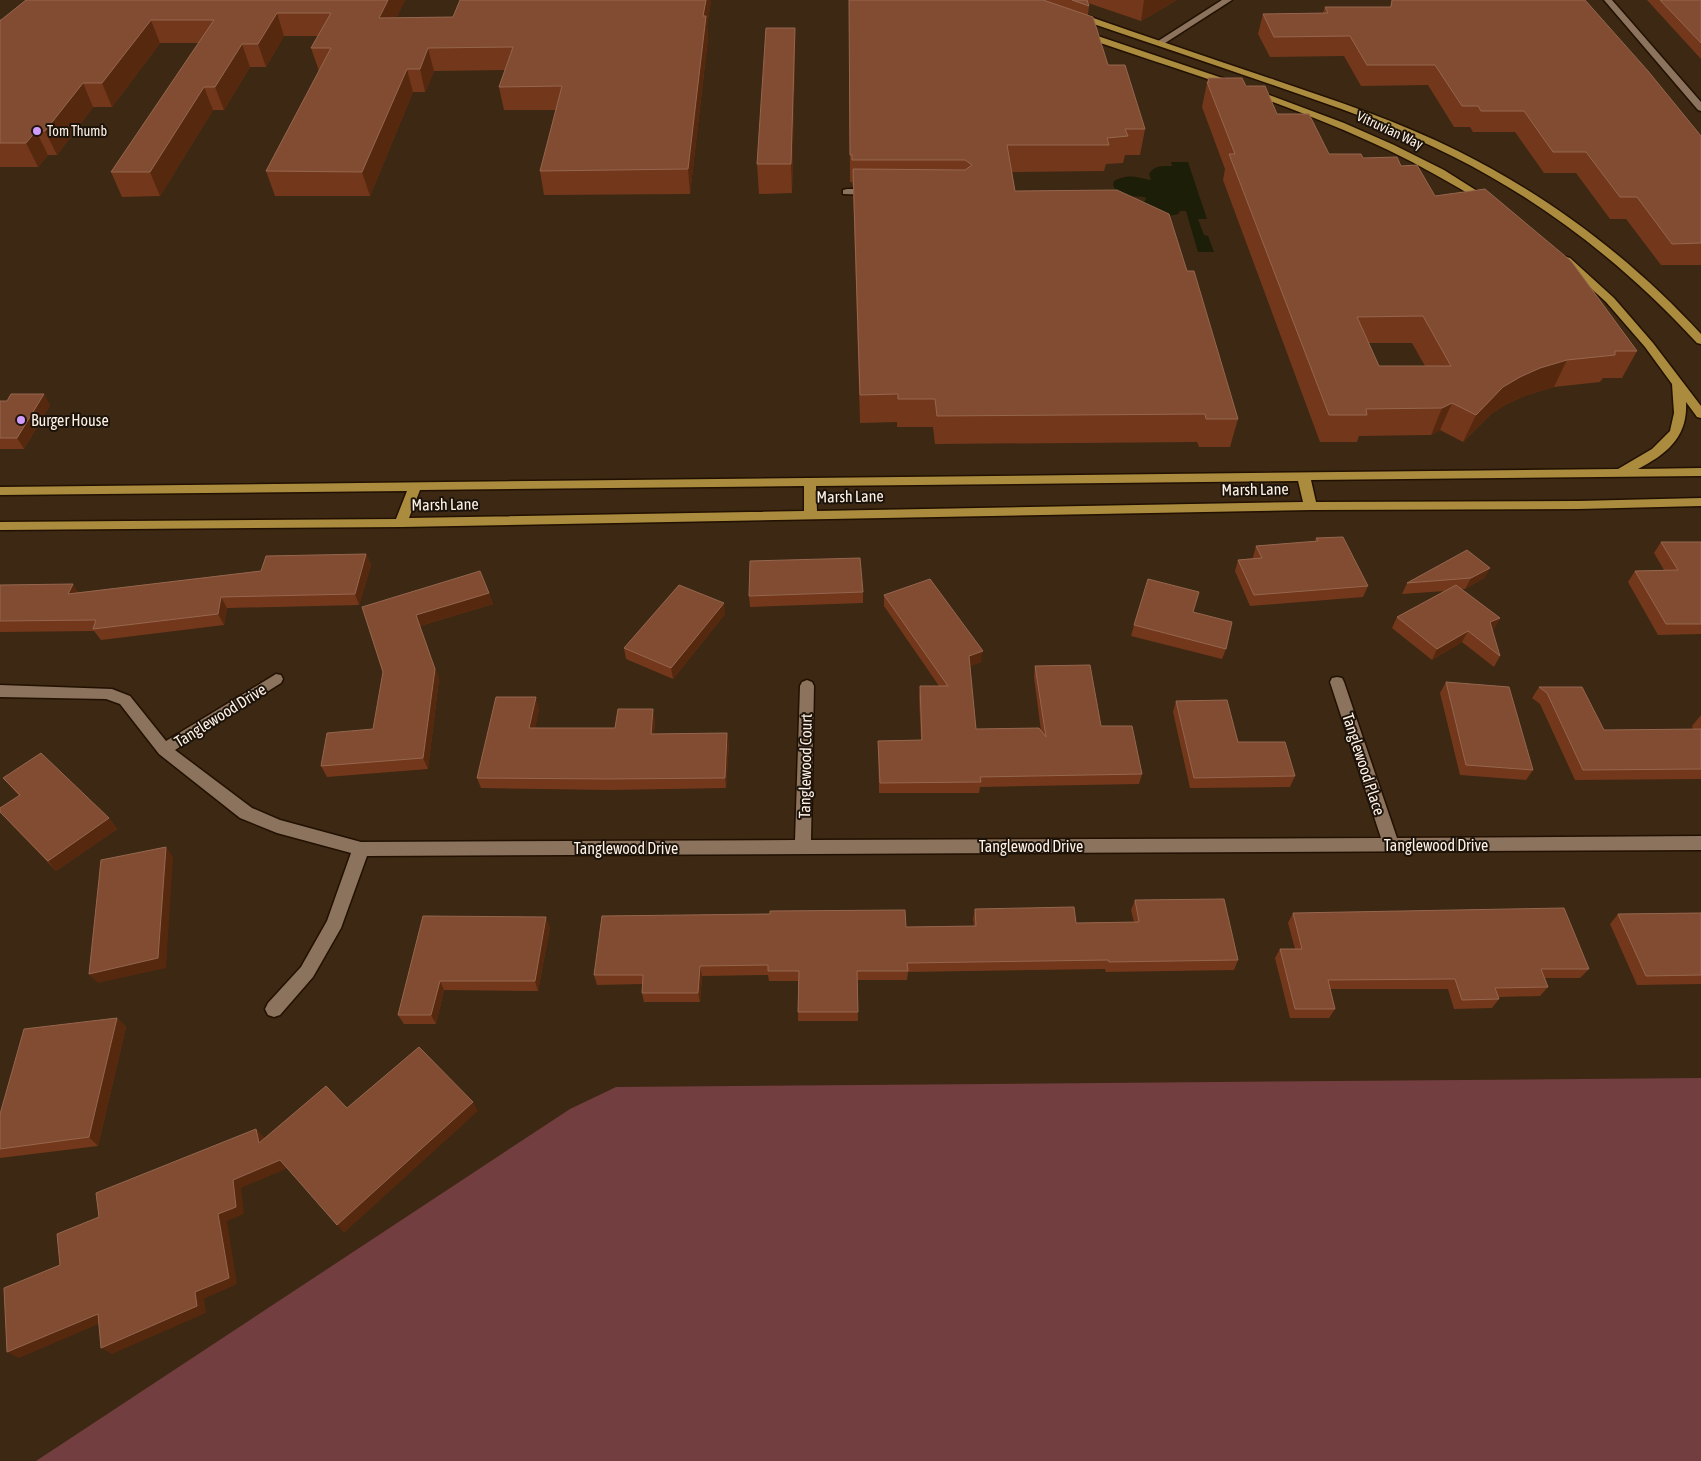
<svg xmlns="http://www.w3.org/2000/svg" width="1701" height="1461" font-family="'Asap Condensed',sans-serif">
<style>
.green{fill:#723e3f}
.water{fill:#1c1e07}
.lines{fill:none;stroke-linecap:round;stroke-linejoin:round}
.minor-casing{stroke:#221000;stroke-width:3}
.major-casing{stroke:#221000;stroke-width:3}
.minor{fill:#8b735d;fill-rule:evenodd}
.major{fill:#ab8c3f;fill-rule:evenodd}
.wall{fill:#73381c;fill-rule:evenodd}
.shaded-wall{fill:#56290f}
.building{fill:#824c32;stroke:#95664e;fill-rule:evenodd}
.poi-dot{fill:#d09dfe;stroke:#1c130a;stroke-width:2}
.labels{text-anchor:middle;stroke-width:4;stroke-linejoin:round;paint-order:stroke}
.far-street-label{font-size:14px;fill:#fff1e5;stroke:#1c130a}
.far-poi-label{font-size:14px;fill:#fff1e5;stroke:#1c130a;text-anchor:start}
.poi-label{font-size:16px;fill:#fff1e5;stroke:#1c130a;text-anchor:start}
.street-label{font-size:16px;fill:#fff1e5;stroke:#1c130a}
</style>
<rect width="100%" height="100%" fill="#3c2813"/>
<!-- green -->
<path class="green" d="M1701,1078V1461H36L570,1109L616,1087Z"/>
<!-- water -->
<path class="water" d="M1171,162H1188L1207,219H1198L1204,235L1208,236L1214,252H1198L1186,211H1180L1178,214C1162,218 1155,214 1142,205L1146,199L1145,197L1129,196L1116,191L1113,185L1114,181C1131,173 1135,178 1151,180L1149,174C1154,165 1163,166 1172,166Z"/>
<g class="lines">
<!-- minor casing -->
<g class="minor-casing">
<path id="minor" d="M1222,0H1232L1162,45L1155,43Z
M1604,0H1612L1701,102V111L1698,110Z
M847,189H873L878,192L873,195L843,194V190Z
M276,674L281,675L283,679L281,683L175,750L252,808L280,820L361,842L795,840L800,686L802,682L807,680L812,682L814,686L811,840L1381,838L1330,682L1332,678L1337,677L1342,678L1344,682L1397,838L1701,836V850L367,856L341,928L313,977L280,1015L274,1017L268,1015L265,1009L268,1003L301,967L327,921L351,853L277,833L240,818L159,754L120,704L106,699L0,697V685L112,689L130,696L166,741Z"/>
</g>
<!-- major casing -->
<g class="major-casing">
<path id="major" d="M1073,13H1079C1144,36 1210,58 1275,80C1337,101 1400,122 1458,151C1550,197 1632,259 1701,334V344L1697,343C1627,267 1546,203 1452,156C1395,127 1334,106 1273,85C1207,62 1140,40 1073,17Z
M1080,30L1240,84L1344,123L1394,145L1444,170L1493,201L1488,204L1484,203C1453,184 1421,166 1388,150C1288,102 1181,71 1077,35V31Z
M1566,257L1570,258L1614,298L1653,343L1701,406V418L1697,417L1686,402C1688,437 1667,454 1638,469L1701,468V476L1311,480L1316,502L1578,501L1701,498V506L1578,509L1311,510L401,527L0,530V522L396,519L407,491L0,495V487L1618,469L1652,449L1670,431L1674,413L1672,384L1645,347L1606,302L1562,262L1561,260L1562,258ZM1298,481L1303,502L817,511L816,486ZM804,486V511L409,518L420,490Z"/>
</g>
<!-- minor -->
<use href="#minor" class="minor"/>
<!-- major -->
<use href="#major" class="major"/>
</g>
<!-- wall -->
<path class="wall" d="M26,0H405L396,18L453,17L460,0H711L707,26L708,38L690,194L544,195L540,171L556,110H504L499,87L505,70L434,71L425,92H413L370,196H275L266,171L319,71L311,48L318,36H284L266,67H250L224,110H213L160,196L122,197L111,172L199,43H160L112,107H93L57,155H48L38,167H0V20H1Z
M849,0H1177L1141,21L1088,3L1089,6L1088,15L1108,65L1145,129L1140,155H1125L1123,163L1106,164L1104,171L1012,172L1015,191L1187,271L1238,419L1230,447H1199L1197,442L935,444L933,427H897V422L860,423L853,187L852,182H850Z
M1392,0H1585L1701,136V265H1661L1626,219H1610L1576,173H1544L1515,132H1473L1470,127H1454L1428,85L1361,86L1344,56L1270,57L1258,34L1263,14L1323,13L1325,7H1390Z
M1647,0H1701V59Z
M795,55L792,193L759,194L757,164Z
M1208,78L1246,86L1277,114L1329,154L1363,158L1401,166L1435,196L1637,351L1622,378H1603L1600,382L1554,387L1527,395L1507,404L1491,414L1463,442L1440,430L1431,435L1359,436L1357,442H1320L1223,180L1225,169L1202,107ZM1369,343H1412L1425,366H1379Z
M0,401L50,405L24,449H0Z
M1316,538L1368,586L1363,597L1250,606L1235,571L1238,560L1253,558V557L1256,546L1315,542Z
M1661,542H1701V634L1658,635L1628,582L1635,571L1664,570L1654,553Z
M366,554L371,565L359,605L227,608L224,625L101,640L94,631L0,632V585L79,593L261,571Z
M1490,568L1484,578L1465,589H1462L1500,618L1494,629L1492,630L1500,656L1494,667L1462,642L1432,660L1392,628L1397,617L1445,591L1402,594L1407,583Z
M863,592V603L750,607L749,596Z
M489,593L493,604L420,626L439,679L428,769L327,777L321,766L373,729L383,672L362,607Z
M884,595L981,662L970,666L976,729L1041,731L1034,677L1035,666L1101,726L1142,774L1139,784L980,787L979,793H879L878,741L921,740L919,697L920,686H939L884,606Z
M1193,612L1226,649L1222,659L1131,636L1134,625Z
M725,614L673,679L626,659L624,648Z
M1446,682L1533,770L1526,780L1460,775L1440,693Z
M1539,687L1604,730L1693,729L1692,726L1701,715V779L1575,780L1540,704L1532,698Z
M1176,701L1238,742L1295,776L1290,787L1190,788L1173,712Z
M539,708L535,728H615L655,719L654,734L729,743L726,788L611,790L481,788L477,778Z
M3,778L109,818L117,829L56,871L0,812L19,796Z
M1135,900L1238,960L1234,970L1106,972L1105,969L908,972L907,980H857L858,1021H798V981H769L768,975L702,976L700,1002H644L642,993L643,984L597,985L594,975L906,927L974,926L973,919L975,909L1076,923L1134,922L1131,910Z
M1293,913L1589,969L1580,978H1545L1548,987L1540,996L1499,997V999L1492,1008L1454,1009L1448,989H1330L1335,1009L1329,1018H1290L1275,958L1280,949H1295L1288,923Z
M1701,913V984L1637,985L1610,924L1618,914Z
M423,916L550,927L538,991L444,990L436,1024H404L398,1015Z
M117,1018L126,1027L98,1146L0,1158V1114Z"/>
<!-- shaded-wall -->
<path class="shaded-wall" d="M388,0H405L386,41L379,18Z
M706,0H711V3L707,26L708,38L690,194L688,169L703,16Z
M1144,0H1177L1141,21Z
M277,13L284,36L266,67L258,44Z
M151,20L160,43L112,107L102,83Z
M795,28V55L792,193L791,164Z
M242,44L250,67L224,110L215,87Z
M428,48L434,71L425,92L420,69Z
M407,69L413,92L370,196L362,172Z
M83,83L93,107L57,155L45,131Z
M204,87L213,110L160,196L150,172Z
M36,131L48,155L38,167L26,143Z
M1567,360L1554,387L1527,395L1507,404L1491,414L1463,442L1476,415L1503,387L1520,377L1540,368Z
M44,394L50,405L24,449L17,438Z
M1452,403L1440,430L1431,435L1442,408Z
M366,554L371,565L359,605L355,594Z
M1490,568L1484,578L1465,589L1471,578Z
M73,584L80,595L68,594Z
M489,593L493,604L420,626L439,679L428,769L423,758L416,615Z
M221,597L227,608L224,625L218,614Z
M724,603L725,614L673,679L671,668Z
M1500,618L1494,629L1484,633L1490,622Z
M1468,631L1462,642L1432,660L1437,649Z
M983,651L981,662L968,667L969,656Z
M536,697L539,708L533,739L529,728Z
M653,709L655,719L653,744L651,734Z
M727,733L729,743L726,788L725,778Z
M109,818L117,829L56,871L48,861Z
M166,847L173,857L166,968L98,983L89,974Z
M546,917L550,927L538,991L535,981Z
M700,966L702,976L700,1002L698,993Z
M440,981L444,990L436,1024L431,1015Z
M117,1018L126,1027L98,1146L89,1137Z
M473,1102L478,1111L344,1233L337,1225Z
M256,1129L264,1137L266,1152L259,1143Z
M280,1160L288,1168L241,1188L244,1214L227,1221L237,1284L204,1299L206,1313L112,1354L101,1348L195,1292L218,1214L233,1180Z
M98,1314L108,1320L19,1358L7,1352Z"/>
<!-- building -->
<path class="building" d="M26,0H388L379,18L453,17L460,0H706L703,16H706L688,169L540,171L562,86L499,87L513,47L428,48L420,69H407L362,172L266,171L331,48H311L331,13H277L258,44H242L215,87H204L150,172H111L214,20H151L102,83H83L45,131H36L26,143H0V20H1Z
M849,0H1043L1093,17L1108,65H1125L1145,129H1125L1128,136L1107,138L1109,145H1007L1015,191L1117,190L1169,214L1187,271H1194L1238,419H1206L1205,414L937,416L935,399H898V394L860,395L853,169L965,170L972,165L965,160H852V155H850Z
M1072,0H1087L1089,6Z
M1392,0H1585L1648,71L1701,136V243L1672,244L1637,197H1620L1586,152H1553L1524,111H1481L1478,106H1462L1435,65H1367L1350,36L1274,37L1263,14L1328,13L1325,7H1391Z
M1660,0H1701V43Z
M766,28H795L791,164H757Z
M1208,78H1242L1246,86H1265L1277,114H1309L1329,154H1361L1363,158L1397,157L1401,166L1417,165L1435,196L1485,189L1571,261L1637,351H1615V355L1567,360L1540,368L1520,377L1503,387L1476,415L1452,403L1442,408L1366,409L1367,415H1329L1229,154H1235L1207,82H1209ZM1423,316L1451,366H1379L1357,317Z
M11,394H44L17,438H0V401H7Z
M1343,537L1368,586L1254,595L1238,560L1262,558L1256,546L1318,541L1316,538Z
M1661,542H1701V624H1666L1635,571L1678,570Z
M1467,550L1490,568L1471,578L1407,583Z
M366,554L355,594L221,597L218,614L93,629L96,620L0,621V585L73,584L68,594L261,571L266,556Z
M860,558L863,592L749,596L750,561Z
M480,571L489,593L416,615L435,669L423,758L321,766L327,733L373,729L383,672L362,607Z
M930,579L983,651L969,656L976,729L1039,728L1046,737L1035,666L1090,665L1101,726H1132L1142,774L980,777L981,782L880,783L878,741L922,740L920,686H948L884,595Z
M1148,579L1199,592L1193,612L1232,622L1226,649L1134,625Z
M679,585L724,603L671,668L624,648Z
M1456,585L1500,618L1490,622L1500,656L1468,631L1437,649L1397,617Z
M1446,682L1509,687L1533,770L1466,765Z
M1539,687H1582L1604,730L1701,729V769L1583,770L1547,693Z
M496,697H536L529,728H615L618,709H653L651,734L727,733L725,778L609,779L477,778Z
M1227,700L1238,742H1285L1295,776L1194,778L1176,701Z
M41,753L109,818L48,861L0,812V808L20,795L3,778Z
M166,847L158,958L89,974L101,860Z
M1224,899L1238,960L1109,962L1108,960L907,963L908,971H857L858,1012H798L799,971H768V965L700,966L698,993H642L643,975H594L602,916L770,914V911L905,910L906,927L976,926L975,909L1074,907L1076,923L1139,922L1135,900Z
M1564,908L1589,969H1541L1548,987L1495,988L1499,999L1462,1000L1455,979L1328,980L1335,1009H1295L1280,949H1302L1293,913Z
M1701,913V975L1646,976L1618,914Z
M423,916L546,917L535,981H440L431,1015H398Z
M117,1018L89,1137L0,1149V1114L24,1029Z
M419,1047L473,1102L337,1225L280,1160L233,1180L236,1207L218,1214L229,1278L195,1292L197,1306L101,1348L98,1314L7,1352L4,1288L60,1265L57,1234L99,1217L96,1193L256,1129L259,1143L326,1086L347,1108Z"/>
<!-- markers -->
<g class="poi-dot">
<circle cx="37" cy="131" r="5"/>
<circle cx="21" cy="420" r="5"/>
</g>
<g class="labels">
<!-- far-street labels -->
<g class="far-street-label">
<text transform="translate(1390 130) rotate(25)" y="5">Vitruvian Way</text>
</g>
<!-- far-poi labels -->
<g class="far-poi-label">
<text x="47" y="136">Tom Thumb</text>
</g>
<!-- poi labels -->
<g class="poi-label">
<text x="31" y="426">Burger House</text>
</g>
<!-- street labels -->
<g class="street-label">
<text transform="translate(1255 489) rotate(-1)" y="6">Marsh Lane</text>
<text transform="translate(850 496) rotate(-1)" y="6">Marsh Lane</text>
<text transform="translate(445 504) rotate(-1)" y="6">Marsh Lane</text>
<text transform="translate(220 715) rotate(-32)" y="6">Tanglewood Drive</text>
<text transform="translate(1364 764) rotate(72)" y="6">Tanglewood Place</text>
<text transform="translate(805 766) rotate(-89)" y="6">Tanglewood Court</text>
<text x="1436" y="851">Tanglewood Drive</text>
<text x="1031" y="852">Tanglewood Drive</text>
<text x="626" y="854">Tanglewood Drive</text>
</g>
</g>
</svg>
